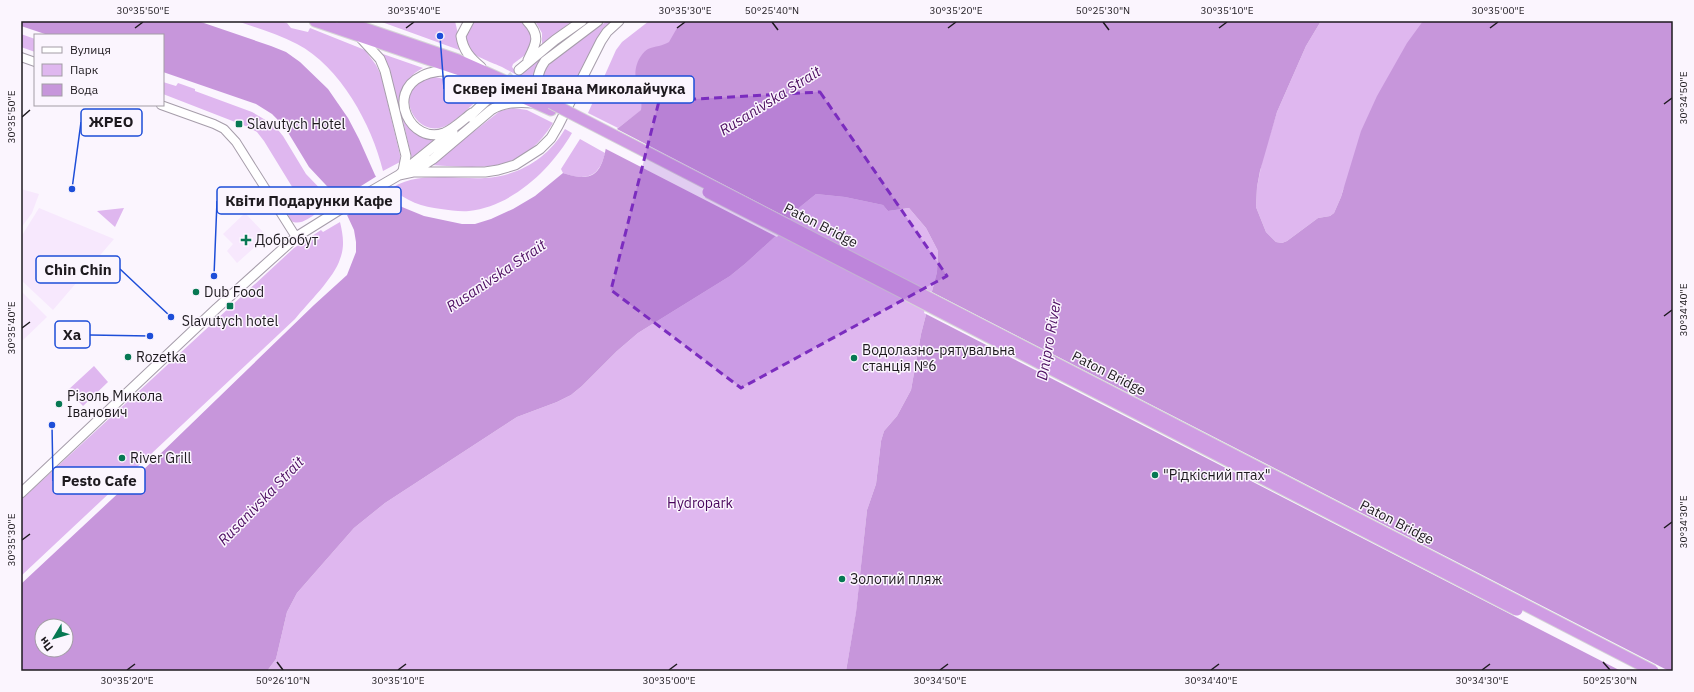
<svg xmlns="http://www.w3.org/2000/svg" width="1694" height="692" font-family="'IBM Plex Sans',sans-serif">
<style>
.built{fill:#f7e8fd}
.green{fill:#dfb7ef}
.water{fill:#c796db;fill-rule:evenodd}
.pier{fill:#fbf5fe}
.lines{fill:none;stroke-linecap:round;stroke-linejoin:round}
.secondary-tunnel{stroke:#dad4dd;stroke-width:9;stroke-dasharray:9 4.5;stroke-linecap:butt}
.tertiary-casing{stroke:#a69daa;stroke-width:10}
.secondary-casing{stroke:#a69daa;stroke-width:11}
.trunk-casing{stroke:#d6d6d7;stroke-width:13}
.tertiary{stroke:#fff;stroke-width:8}
.secondary{stroke:#fff;stroke-width:9}
.trunk{stroke:#cf9ce3;stroke-width:11}
.trunk-bridge-casing{stroke:#d6d6d7;stroke-width:13;stroke-linecap:butt}
.trunk-bridge{stroke:#cf9ce3;stroke-width:11}
.marked{fill:#7b2cbf;fill-opacity:0.2;stroke:#7b2cbf;stroke-width:3;stroke-dasharray:8 5;stroke-linejoin:round}
.ticks{fill:none;stroke:#1e1a1f;stroke-width:1.5}
.poi-dot{fill:#077853;stroke:#fbf5fe;stroke-width:1.5}
.labels{text-anchor:middle;stroke-width:3;stroke-linejoin:round;paint-order:stroke}
.poi-label{font-size:14px;fill:#1e1a1f;stroke:#fbf5fe;text-anchor:start}
.street-label{font-size:14px;fill:#1e1a1f;stroke:#fbf5fe}
.park-label{font-size:14px;fill:#47045b;stroke:#fbf5fe}
.water-label{font-size:15px;font-style:italic;fill:#4c0d61;stroke:#fbf5fe}
.leader{fill:none;stroke:#1d4ed8;stroke-width:1.5}
.callout-dot{fill:#1d4ed8;stroke:#fbf5fe;stroke-width:1.5}
.callout{fill:#fbf5fe;stroke:#1d4ed8;stroke-width:1.5}
.callout-label{font-size:15px;text-anchor:middle;font-weight:bold;fill:#1e1a1f}
.neatline{fill:none;stroke:#1e1a1f;stroke-width:1.5}
.ticks-label{font-size:10px;text-anchor:middle;fill:#1e1a1f}
</style>
<rect width="100%" height="100%" fill="#fbf5fe"/>
<!-- built -->
<path class="built" d="M21,189L39,194L32,213L21,228Z
M39,208L114,239L53,310L21,280V237Z
M245,213L267,236L237,263L227,251L233,244L223,234Z
M21,291L47,317L21,342Z"/>
<!-- green -->
<path class="green" d="M237,21H280L287,23L291,28L308,32L310,28L365,50L376,65L381,75L400,155V162L383,171C372,125 340,66 297,44C278,34 257,28 237,21Z
M379,21H455L462,51Z
M474,21H521L528,26L534,39L525,55L513,64L512,67L518,74H521L543,56L537,67L535,85C524,79 513,73 502,67C494,63 474,57 469,49C463,40 467,28 474,21Z
M535,21H567L571,22L542,44V33Z
M607,21H614L566,101C560,97 550,94 545,88C529,66 593,31 607,21Z
M649,21H694L668,90L618,128L588,113L616,50L622,42Z
M1321,21H1433L1343,190L1341,197L1334,213L1330,216L1318,218L1287,241L1282,243L1276,242L1266,232L1256,207L1257,187L1263,157L1277,112L1306,46Z
M21,34L35,39V52L21,47Z
M380,53L423,68C406,77 401,88 398,106Z
M429,76L440,78L498,97L497,100L491,104L490,101L483,95C472,104 453,126 439,128C419,132 402,106 412,89C416,83 424,79 429,76Z
M163,82L176,86L178,83L195,89V91L252,112L274,125L283,136L306,174L331,200L316,210L317,213C309,218 300,226 291,221L288,215L301,207L302,203L264,141L257,132L248,127L163,94Z
M513,108L527,110L553,123C521,174 484,168 431,165L500,111Z
M402,117L408,125L439,139L412,159Z
M565,129L572,133C551,169 513,206 469,211C460,212 450,210 441,209C423,207 405,201 392,188C409,177 426,177 445,177C458,177 472,179 485,178C519,176 548,158 565,129Z
M580,139L605,153C599,178 586,181 563,173L561,169Z
M816,194L845,197L883,205L888,211L909,208L926,228L938,251L937,272L921,334L911,390L897,416L884,431L881,441L876,484L867,510L856,613L846,671H267L276,659L287,612L297,593L354,528L385,503L517,417L557,402L571,395L582,386L617,351L638,333L730,276L746,263L780,232L800,207Z
M124,208L115,227L97,211Z
M340,222C343,235 345,246 340,259C334,278 308,303 295,319L21,576V500L294,248L321,230L323,232Z
M94,366L108,382L83,406L68,390Z"/>
<!-- water -->
<path class="water" d="M21,21H198L271,46L286,52L300,62L328,89L348,118L359,139L375,175L386,193L402,207L424,216L462,224H475L491,219L513,209L535,196L563,173C600,186 603,166 608,136L641,110C644,93 631,82 637,64C639,58 643,52 648,49C655,46 663,46 669,42L677,28L685,21H1321L1306,46L1277,112L1260,171L1257,187L1256,207L1266,232L1276,242L1282,243L1287,241L1318,218L1330,216L1334,213L1341,197L1361,131L1377,96L1407,43L1423,21H1673V671H846L856,612L867,510L876,484L881,441L884,431L897,416L911,390L921,334L937,272L938,251L926,228L909,208L888,211L883,205L845,197L816,194L800,207L780,232L746,263L730,276L638,333L617,351L582,386L571,395L557,402L517,417L385,503L354,528L297,593L287,612L276,659L267,671H21V584L157,457L314,305L347,275L356,252V242L354,230L340,200L309,167L292,139L284,126L272,114L256,104L163,72V35H48L21,26ZM42,626H66V650H42Z"/>
<!-- pier -->
<path class="pier" d="M615,128L792,220L777,237L604,148L606,135Z
M377,176L387,190L346,216L337,201Z
M930,291L1669,671H1621L924,313Z"/>
<g class="lines">
<!-- secondary-tunnel -->
<path class="secondary-tunnel" d="M487,100L519,70"/>
<!-- tertiary casing -->
<g class="tertiary-casing">
<path id="tertiary" d="M21,57L35,62
M161,105L214,124L224,129L236,142L296,237"/>
</g>
<!-- secondary casing -->
<g class="secondary-casing">
<path id="secondary" d="M469,21L461,36C463,50 470,58 481,67
M527,21C541,36 536,44 528,60
M359,36L380,59L385,71L406,156L403,171
M519,70L555,40L582,21
M459,71C446,71 433,70 422,76C385,93 411,145 444,133C454,129 464,119 472,113
M543,98C536,84 536,74 545,61L598,21
M469,117L487,100
M413,172L433,159L491,110C504,102 518,102 533,103
M401,173L453,131
M21,493L217,308L296,237L344,207L399,175L413,172H485L498,170L515,165L540,149L551,138L558,126L601,41L607,32L619,21"/>
</g>
<!-- trunk casing -->
<g class="trunk-casing">
<path id="trunk" d="M315,21L463,71L551,110
M343,21L458,60L528,91"/>
</g>
<!-- tertiary -->
<use href="#tertiary" class="tertiary"/>
<!-- secondary -->
<use href="#secondary" class="secondary"/>
<!-- trunk -->
<use href="#trunk" class="trunk"/>
<!-- trunk-bridge casing -->
<g class="trunk-bridge-casing">
<path id="trunk-bridge" d="M551,103L1653,671
M708,192L1517,610"/>
</g>
<!-- trunk-bridge -->
<use href="#trunk-bridge" class="trunk-bridge"/>
</g>
<!-- marked area -->
<path class="marked" d="M820,92L947,276L741,388L611,290L659,101Z"/>
<!-- ticks -->
<path class="ticks" d="M772,22L778,30M1103,22L1109,30M135,28L143,22M406,28L414,22M677,28L685,22M948,28L956,22M1219,28L1227,22M1490,28L1498,22M1664,104L1672,98M22,117L30,110M1664,316L1672,310M22,328L30,322M1664,528L1672,522M22,540L30,534M277,662L283,670M1603,662L1610,670M127,670L135,664M398,670L406,664M669,670L677,664M940,670L948,664M1211,670L1219,664M1482,670L1490,664"/>
<!-- markers -->
<g class="poi-dot">
<rect x="235" y="120" width="8" height="8" rx="2"/>
<path d="M244 234h4v4h4v4h-4v4h-4v-4h-4v-4h4z"/>
<circle cx="196" cy="292" r="4"/>
<rect x="226" y="302" width="8" height="8" rx="2"/>
<circle cx="128" cy="357" r="4"/>
<circle cx="854" cy="358" r="4"/>
<circle cx="59" cy="404" r="4"/>
<circle cx="122" cy="458" r="4"/>
<circle cx="1155" cy="475" r="4"/>
<circle cx="842" cy="579" r="4"/>
</g>
<g class="labels">
<!-- poi labels -->
<g class="poi-label">
<text x="247" y="129">Slavutych Hotel</text>
<text x="255" y="245">Добробут</text>
<text x="204" y="297">Dub Food</text>
<text x="230" y="326" text-anchor="middle">Slavutych hotel</text>
<text x="862" y="355">Водолазно-рятувальна<tspan x="862" dy="16">станція №6</tspan></text>
<text x="136" y="362">Rozetka</text>
<text x="67" y="401">Різоль Микола<tspan x="67" dy="16">Іванович</tspan></text>
<text x="130" y="463">River Grill</text>
<text x="1163" y="480">"Рідкісний птах"</text>
<text x="850" y="584">Золотий пляж</text>
</g>
<!-- street labels -->
<g class="street-label">
<text transform="translate(821 225) rotate(27)" y="5">Paton Bridge</text>
<text transform="translate(1109 373) rotate(27)" y="5">Paton Bridge</text>
<text transform="translate(1397 522) rotate(27)" y="5">Paton Bridge</text>
</g>
<!-- park labels -->
<g class="park-label">
<text x="700" y="508">Hydropark</text>
</g>
<!-- water labels -->
<g class="water-label">
<text transform="translate(770 101) rotate(-32)" y="5">Rusanivska Strait</text>
<text transform="translate(496 276) rotate(-34)" y="5">Rusanivska Strait</text>
<text transform="translate(1049 340) rotate(-80)" y="5">Dnipro River</text>
<text transform="translate(261 501) rotate(-46)" y="5">Rusanivska Strait</text>
</g>
</g>
<!-- callouts -->
<path class="leader" d="M440 36L444 89M72 189L81 122M214 276L217 201M171 317L120 269M150 336L90 335M52 425L53 481"/>
<g class="callout-dot">
<circle cx="440" cy="36" r="4"/>
<circle cx="72" cy="189" r="4"/>
<circle cx="214" cy="276" r="4"/>
<circle cx="171" cy="317" r="4"/>
<circle cx="150" cy="336" r="4"/>
<circle cx="52" cy="425" r="4"/>
</g>
<g class="callout">
<rect x="444" y="76" width="250" height="27" rx="4"/>
<rect x="81" y="109" width="61" height="27" rx="4"/>
<rect x="217" y="187" width="184" height="27" rx="4"/>
<rect x="36" y="256" width="84" height="27" rx="4"/>
<rect x="55" y="321" width="35" height="27" rx="4"/>
<rect x="53" y="467" width="92" height="27" rx="4"/>
</g>
<g class="callout-label">
<text x="569" y="94">Сквер імені Івана Миколайчука</text>
<text x="111" y="127">ЖРЕО</text>
<text x="309" y="206">Квіти Подарунки Кафе</text>
<text x="78" y="275">Chin Chin</text>
<text x="72" y="340">Ха</text>
<text x="99" y="486">Pesto Cafe</text>
</g>
<!-- border -->
<rect width="1694" height="692" fill="none" stroke="#fbf5fe" stroke-width="44"/>
<!-- legend -->
<rect x="34" y="34" width="130" height="72" fill="#fbf5fe" stroke="#a39da5"/>
<rect x="42" y="47" width="20" height="6" fill="#ffffff" stroke="#a39da5"/>
<text x="70" y="54" font-size="12" fill="#1e1a1f">Вулиця</text>
<rect x="42" y="64" width="20" height="12" fill="#dfb7ef" stroke="#a39da5"/>
<text x="70" y="74" font-size="12" fill="#1e1a1f">Парк</text>
<rect x="42" y="84" width="20" height="12" fill="#c796db" stroke="#a39da5"/>
<text x="70" y="94" font-size="12" fill="#1e1a1f">Вода</text>
<!-- north arrow -->
<g transform="translate(54 638) rotate(232)"><circle r="19" fill="#fbf5fe" stroke="#a39da5"/>
<path d="M0-3L7 15L0 10L-7 15Z" fill="#077853"/>
<text y="-6" font-size="11" font-weight="bold" text-anchor="middle" fill="#1e1a1f">Пн</text>
</g>
<rect x="22" y="22" width="1650" height="648" class="neatline"/>
<g class="ticks-label">
<text x="143" y="14">30°35'50"E</text>
<text x="414" y="14">30°35'40"E</text>
<text x="685" y="14">30°35'30"E</text>
<text x="772" y="14">50°25'40"N</text>
<text x="956" y="14">30°35'20"E</text>
<text x="1103" y="14">50°25'30"N</text>
<text x="1227" y="14">30°35'10"E</text>
<text x="1498" y="14">30°35'00"E</text>
<text transform="translate(1683 98) rotate(-90)" y="4">30°34'50"E</text>
<text transform="translate(11 117) rotate(-90)" y="4">30°35'50"E</text>
<text transform="translate(1683 310) rotate(-90)" y="4">30°34'40"E</text>
<text transform="translate(11 328) rotate(-90)" y="4">30°35'40"E</text>
<text transform="translate(1683 522) rotate(-90)" y="4">30°34'30"E</text>
<text transform="translate(11 540) rotate(-90)" y="4">30°35'30"E</text>
<text x="127" y="684">30°35'20"E</text>
<text x="283" y="684">50°26'10"N</text>
<text x="398" y="684">30°35'10"E</text>
<text x="669" y="684">30°35'00"E</text>
<text x="940" y="684">30°34'50"E</text>
<text x="1211" y="684">30°34'40"E</text>
<text x="1482" y="684">30°34'30"E</text>
<text x="1610" y="684">50°25'30"N</text>
</g>
</svg>
